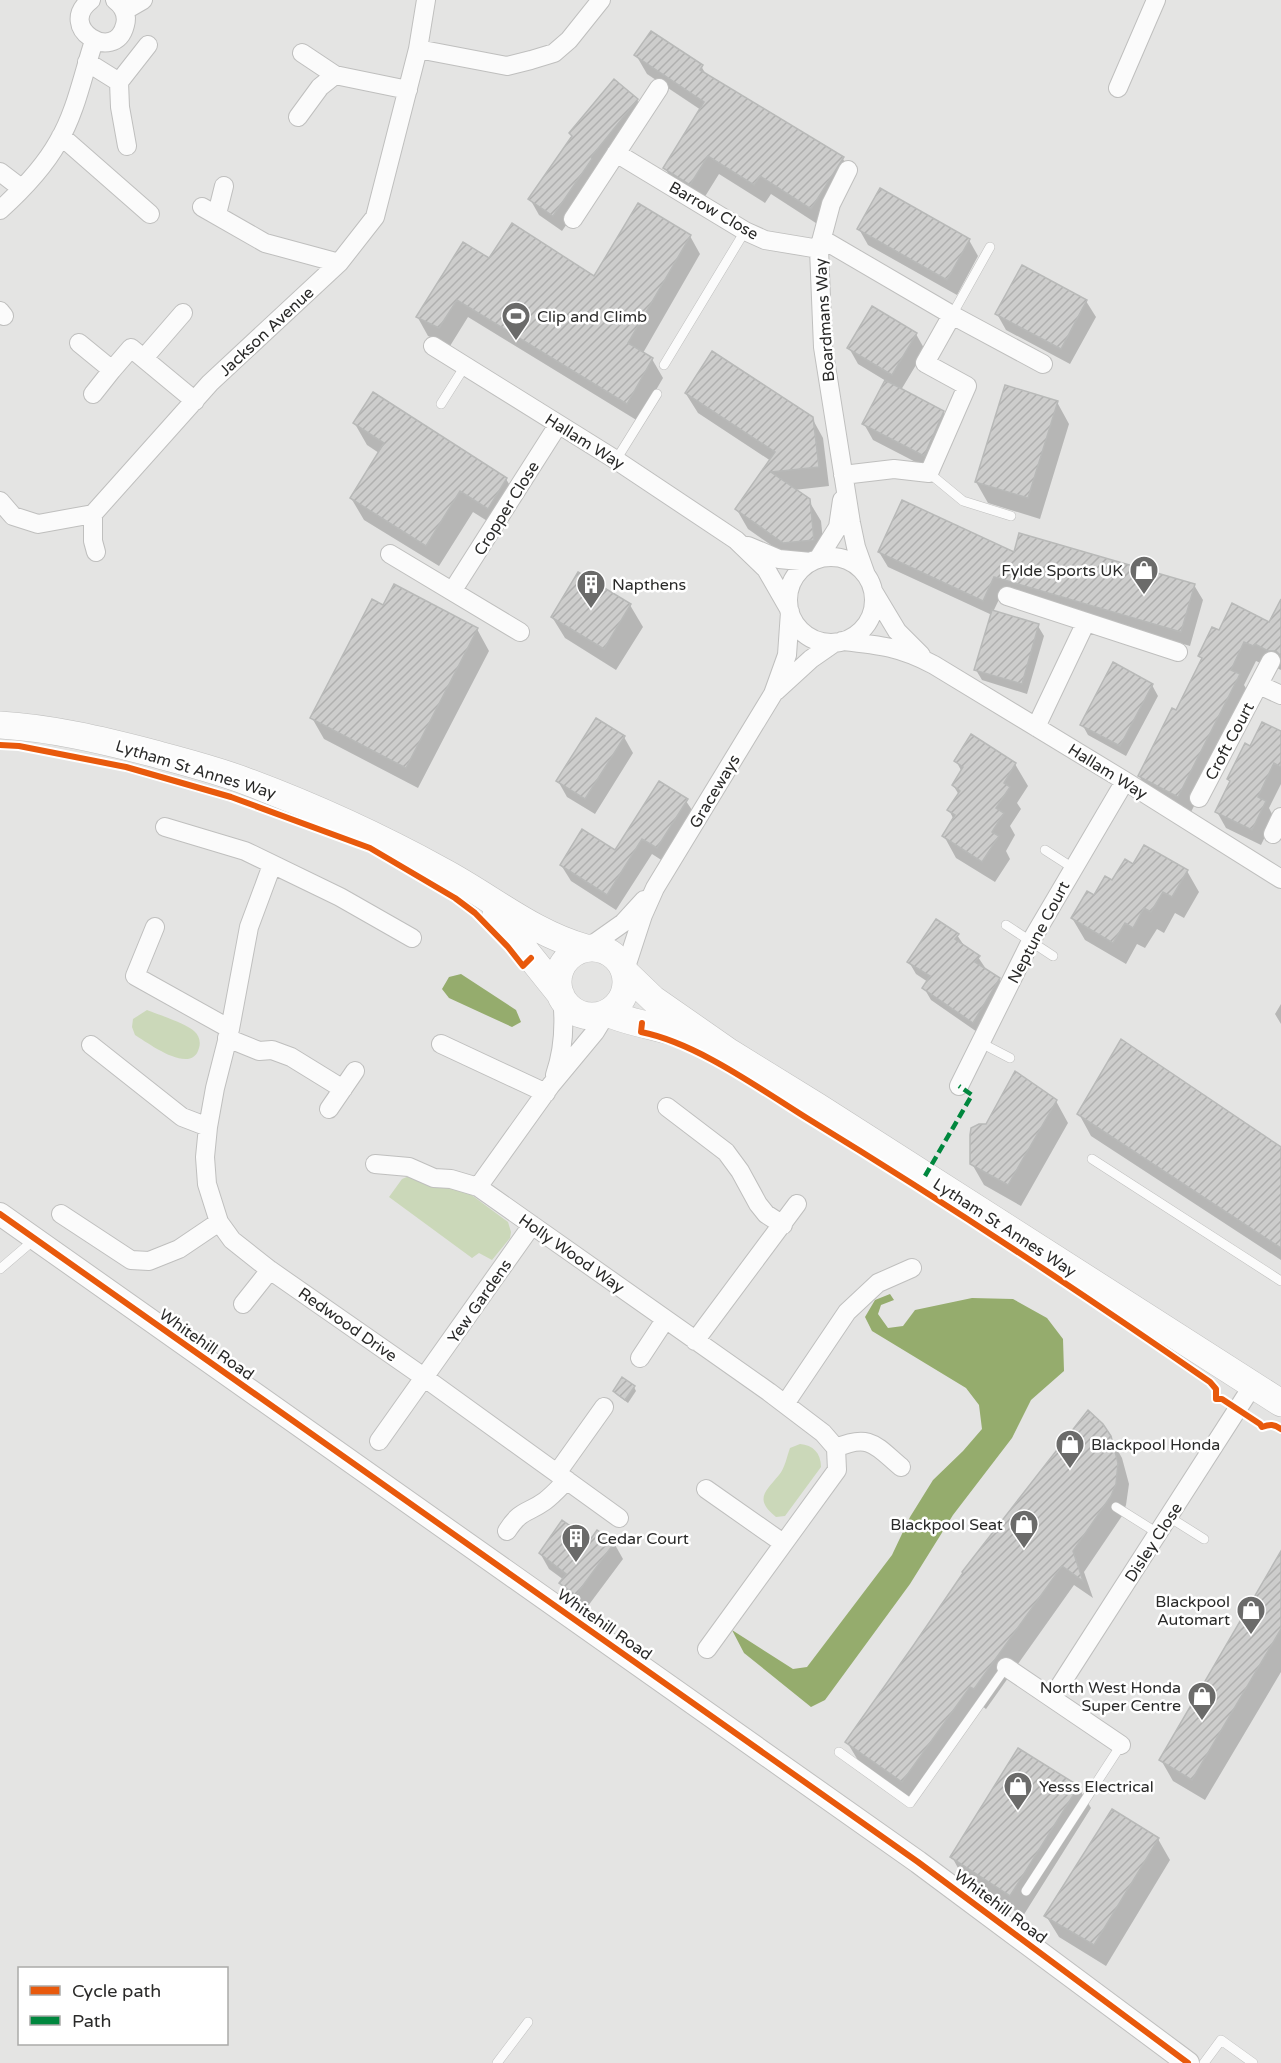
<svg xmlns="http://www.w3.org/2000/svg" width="1281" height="2063" font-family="'Varela Round',sans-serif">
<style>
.green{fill:#cbd8b9}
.water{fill:#95ac6d}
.shadow{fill:#0003}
.building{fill:url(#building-hatch);stroke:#b8b9b8;stroke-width:1.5}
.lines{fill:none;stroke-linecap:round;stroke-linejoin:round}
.service-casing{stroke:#bfbfbe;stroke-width:10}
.minor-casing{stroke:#bfbfbe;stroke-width:20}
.tertiary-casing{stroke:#bfbfbe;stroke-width:24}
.secondary-casing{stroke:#bfbfbe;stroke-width:28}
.service{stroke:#fbfbfb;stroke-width:9}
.minor{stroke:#fbfbfb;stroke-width:18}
.tertiary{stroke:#fbfbfb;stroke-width:22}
.secondary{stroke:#fbfbfb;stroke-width:27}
.quiet{stroke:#00873e;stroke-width:4.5;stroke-dasharray:9 4.5;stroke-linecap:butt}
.cycleway-casing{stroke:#fff;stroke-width:10}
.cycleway{stroke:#e8590c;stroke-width:6}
.labels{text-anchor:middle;stroke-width:5;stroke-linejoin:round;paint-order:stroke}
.street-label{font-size:16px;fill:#2a2a29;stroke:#fff}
.poi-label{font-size:16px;fill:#2a2a29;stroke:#fff;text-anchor:start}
</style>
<defs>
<pattern id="building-hatch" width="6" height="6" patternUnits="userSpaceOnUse" patternTransform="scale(1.5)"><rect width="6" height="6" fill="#cdcdcc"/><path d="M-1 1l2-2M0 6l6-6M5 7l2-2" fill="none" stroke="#b0b0af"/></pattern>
</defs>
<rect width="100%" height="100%" fill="#e4e4e3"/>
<!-- green -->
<path class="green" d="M147,1010C157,1014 187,1024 194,1031C199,1035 201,1042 199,1048C192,1076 148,1043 135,1035L132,1027L133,1019Z
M409,1176L458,1185L508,1222L511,1232L510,1238L492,1260L479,1253L472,1258L389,1197L402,1179Z
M800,1444C813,1445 821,1453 821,1467L785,1516L776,1517C754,1499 765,1492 779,1475C785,1468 787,1456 790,1448Z"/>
<!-- water -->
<path class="water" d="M461,974L516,1010L521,1022L512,1027L449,998L442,989L449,977Z
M890,1294L894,1300L881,1305L878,1314L888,1328L903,1326L915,1310L972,1298L1013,1299L1047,1318L1063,1339L1064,1371L1031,1400L1012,1438L953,1515L910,1584L825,1700L811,1707L744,1653L732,1630L793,1669L807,1667L892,1555L910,1517L933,1480L963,1451L982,1429L979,1405L966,1388L872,1331L865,1317L875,1300Z"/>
<!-- shadow -->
<path class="shadow" d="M636,55L701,66L707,76L843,159L854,178L822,227L771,194L765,203L719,174L701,203L676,187L665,168L701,110L647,74Z
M637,100L646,116L600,176L562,231L539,215L530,199Z
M859,229L969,240L978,256L957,295L868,245Z
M690,236L700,254L643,353L652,359L663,378L638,421L468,317L450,346L428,336L418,318L490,260L595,278Z
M1023,267L1086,301L1096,317L1070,364L1006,330L997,314Z
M916,334L925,350L901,390L943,412L952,428L933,471L873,440L864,424L886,381L858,364L849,348Z
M686,394L812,418L823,438L829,486L794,490L809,501L821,521L825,559L795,562L748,529L737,510L771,461L698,413Z
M1057,402L1069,424L1040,519L988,503L976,482Z
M355,424L506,479L519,500L500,529L473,512L439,566L364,520L351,498L379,453L367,445Z
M879,552L1194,585L1203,600L1190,646L1003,591L993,612L1038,626L1044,636L1027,694L982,680L976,670L992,615L888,567Z
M578,574L630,605L643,627L616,670L565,638L552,617Z
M384,607L477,629L489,651L418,788L324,739L312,718Z
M1281,619V670L1266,663L1265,665L1256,661L1244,685L1250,695L1189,816L1151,796L1139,776L1176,712L1202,660L1199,655L1219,633L1270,624Z
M1152,685L1158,696L1126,756L1088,735L1082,724Z
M1281,733V784L1269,808L1274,818L1261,845L1226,828L1217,812L1231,784L1229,779L1251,748Z
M972,736L1015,764L1028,786L1017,803L1021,809L1010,826L1015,835L1006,851L1010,859L995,882L956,858L944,836L954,820L949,810L959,795L953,785L962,772L956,761Z
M624,737L633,753L595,814L567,797L558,781Z
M686,801L696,816L666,863L652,854L616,910L571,881L561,865L615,852Z
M1133,866L1187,871L1199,892L1184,918L1175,913L1164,933L1157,929L1145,948L1137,944L1126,964L1085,940L1072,918L1094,897Z
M957,935L965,947L978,957L986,969L999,979L1006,991L980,1034L931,1000L924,988L928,982L916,974L909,962Z
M1281,1004V1024L1275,1014Z
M1056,1101L1068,1123L1021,1206L984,1185L972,1164L987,1125Z
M1079,1114L1281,1149V1260L1091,1136Z
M634,1387L636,1391L628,1403L617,1395L614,1391Z
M1110,1437L1122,1458L1129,1484L1126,1505L1122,1516L1084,1572L1093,1598L1074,1585L986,1709L982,1706L914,1802L859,1762L847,1742Z
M598,1532L614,1543L623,1559L585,1610L570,1599L561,1583L564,1580L549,1569L540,1553L590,1542Z
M1281,1554V1672L1205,1800L1173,1781L1161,1760Z
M1018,1750L1078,1787L1091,1808L1023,1916L964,1879L952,1857Z
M1158,1839L1170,1860L1106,1966L1059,1937L1046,1916Z"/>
<!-- building -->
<path class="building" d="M651,31L703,65L700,70L844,157L811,209L760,176L754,185L708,156L690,185L663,168L704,102L634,55Z
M614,79L638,99L591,157L592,159L553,216L528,199L572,136L569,133Z
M880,188L970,239L947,280L857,229Z
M638,203L691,235L628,343L653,358L627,404L457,300L439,328L416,317L463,242L489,258L512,223L594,276Z
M1022,265L1087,300L1061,349L995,314Z
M872,306L917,333L892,375L847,348Z
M712,351L813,417L819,467L771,472L810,499L814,540L783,543L735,509L775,452L685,393Z
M885,380L944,411L924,456L862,424Z
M1005,385L1058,401L1028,498L975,482Z
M373,392L507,478L488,509L460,491L426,546L350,498L384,443L353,423Z
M902,500L1014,552L1019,533L1195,584L1181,632L994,577L983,601L878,552Z
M578,572L631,604L604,649L551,617Z
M394,584L478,628L406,768L310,718L372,599L383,605Z
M1281,599V656L1276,651H1268L1255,644L1253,646L1244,642L1231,670L1240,674L1178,797L1138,776L1172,708L1176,710L1202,658L1198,656L1212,627L1219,630L1232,603L1269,622Z
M992,610L1039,624L1022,684L974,670Z
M1113,662L1153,684L1120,746L1080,725Z
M596,718L625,736L585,799L556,781Z
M1262,722L1281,731V767L1274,763L1258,797L1266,801L1252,830L1215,812L1230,781L1227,779L1245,743L1250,746Z
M971,734L1016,763L1004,783L1010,787L996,808L1004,813L992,832L999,836L982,862L942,836L955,815L947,810L960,791L952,785L963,767L954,761Z
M659,781L688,799L657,848L642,839L607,895L560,865L582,829L615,850Z
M1144,845L1188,870L1172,897L1163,892L1151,912L1144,908L1133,928L1125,923L1113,943L1071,918L1087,891L1094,895L1105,876L1112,880L1125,859L1133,864Z
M936,919L959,934L955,939L980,956L975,962L1000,978L973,1023L922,988L930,976L907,962Z
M1121,1039L1281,1147V1248L1077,1114Z
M1015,1071L1057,1100L1008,1185L970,1164V1135L971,1128L979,1124H986Z
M622,1377L635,1386L625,1400L613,1391Z
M1088,1410L1103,1424L1111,1436L1118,1463L1116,1484L1111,1496L1073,1551L1083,1581L1062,1566L974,1689L970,1687L902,1782L845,1742L913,1646L963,1573L962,1572Z
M562,1520L590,1540L597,1530L615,1542L576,1595L559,1583L566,1574L539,1553Z
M1281,1551V1629L1192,1780L1159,1760Z
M1018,1748L1079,1786L1010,1896L950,1857Z
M1112,1809L1159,1838L1094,1945L1044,1916Z"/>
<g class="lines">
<!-- service casing -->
<g class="service-casing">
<path id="service" d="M952,315L990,247
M664,365L745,231
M441,404L465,366
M616,460L657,394
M929,473L963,501L1011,516
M1045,850L1073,868
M1006,925L1053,956
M981,1043L1010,1058
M1092,1159L1281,1281
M0,1269L35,1239
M1116,1507L1159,1534
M1169,1517L1204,1539
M839,1752L910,1803L1006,1667
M1026,1891L1121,1745
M497,2063L528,2022
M1204,2063L1221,2040L1253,2063"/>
</g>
<!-- minor casing -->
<g class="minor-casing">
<path id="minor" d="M91,0C55,27 115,65 125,25C128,14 123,6 115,0
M124,11L143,0
M418,49L507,66L531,60L554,53L569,40L601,0
M302,53L335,75
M87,62L119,82L120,107L127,146
M119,82L148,45
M1118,88L1156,0
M298,117L320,87L335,75L408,90
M61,136L150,214
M616,153L745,231L765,240L819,249
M848,170L831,204L819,249L823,347L851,523L856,547L866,575
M0,172L21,188
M202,207L265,243L339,263
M0,210C21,191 44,167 58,142C76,112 83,74 94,41
M217,214L224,186
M573,219L659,88
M822,239L952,315L925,363L967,386L929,473L894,469L843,475
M0,311L4,316
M952,315L1043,364
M79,343L112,370L131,348L195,401
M433,346L616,460L736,540L766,569L789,609
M144,358L183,313
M93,394L112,370
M0,501L13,516L38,524L93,514
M748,546L779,559L811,562
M96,552L93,541V514L210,383L339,263L375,217L418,49L426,0
M390,554L520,632
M788 600a43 43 0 1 1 86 0a43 43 0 1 1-86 0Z
M818,559L838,527L842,500
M453,590L558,425
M873,591L897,631L921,655
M1007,596L1178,652
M842,641C880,645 900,647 934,665L1125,781L1281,879
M1259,685L1281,695
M776,691L811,659L834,643
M1036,727L1086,622
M1199,798L1271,661
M165,827L245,851L340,897L412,938
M1273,834L1281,817
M272,865L249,927L230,1029L215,1088L208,1127L205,1157L207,1184L219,1222L232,1240L270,1270L425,1378L619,1518
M155,927L135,976L230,1029
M589,947L623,923L644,900
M625,970L643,915L655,888L773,694L787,655L790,612
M606,1014L595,1032L551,1085L478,1187L769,1392L823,1433L836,1448L837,1470L707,1649
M227,1038L259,1051L272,1050L291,1057L343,1089
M441,1044L546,1093
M91,1045L182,1117L208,1127
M555,1075C564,1049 565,1024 562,997
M959,1086L1031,941L1125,781
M667,1107L726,1152L740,1171L758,1204L766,1214L783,1225
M329,1109L355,1071
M375,1164L409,1167L434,1178L451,1179L478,1187
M61,1214L131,1260L149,1261L179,1249L219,1222
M243,1304L270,1270
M695,1341L797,1204
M640,1358L665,1320
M785,1404L847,1312L878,1283L912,1268
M379,1441L532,1225
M836,1448C870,1433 876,1446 901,1467
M557,1473L604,1407
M706,1489L783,1543
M507,1531C521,1509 527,1514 545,1501C553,1495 560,1487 567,1480
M1006,1667L1121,1745
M1052,1698L1253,1385"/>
</g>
<!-- tertiary casing -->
<g class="tertiary-casing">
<path id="tertiary" d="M0,1214L918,1862L1188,2063"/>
</g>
<!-- secondary casing -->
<g class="secondary-casing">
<path id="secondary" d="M0,725C51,728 102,740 152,753C184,762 217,770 248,782C315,807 380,837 442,871C491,897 532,933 586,948
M496,914L561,995
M558 982a34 34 0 1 1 68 0a34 34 0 1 1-68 0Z
M626,973L653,999L729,1052L818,1107L1281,1403
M607,1013C635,1025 667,1027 695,1039"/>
</g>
<!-- service -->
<use href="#service" class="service"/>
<!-- minor -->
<use href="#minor" class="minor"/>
<!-- tertiary -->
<use href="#tertiary" class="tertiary"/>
<!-- secondary -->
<use href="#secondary" class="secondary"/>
<!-- quiet -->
<path class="quiet" d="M925,1176L972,1095L959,1086"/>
<!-- cycleway casing -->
<g class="cycleway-casing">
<path id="cycleway" d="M0,745L19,746L126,767L231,797L370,848L455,898L475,913L508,947L523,966L531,958
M642,1023L641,1032C697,1043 760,1089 810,1120C946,1203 1079,1291 1210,1382L1216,1389V1399H1222L1260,1424L1262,1427C1270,1424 1274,1424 1281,1429
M0,1214L918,1862L1188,2063"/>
</g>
<!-- cycleway -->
<use href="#cycleway" class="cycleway"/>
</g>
<!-- icons -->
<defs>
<g id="stadium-pin" transform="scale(1.5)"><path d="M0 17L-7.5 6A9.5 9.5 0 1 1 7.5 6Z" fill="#6b6b6a" stroke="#fff"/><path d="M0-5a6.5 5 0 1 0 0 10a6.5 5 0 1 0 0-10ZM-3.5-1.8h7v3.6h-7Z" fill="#fff"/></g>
<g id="shop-pin" transform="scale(1.5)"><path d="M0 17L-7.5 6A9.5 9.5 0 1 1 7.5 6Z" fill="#6b6b6a" stroke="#fff"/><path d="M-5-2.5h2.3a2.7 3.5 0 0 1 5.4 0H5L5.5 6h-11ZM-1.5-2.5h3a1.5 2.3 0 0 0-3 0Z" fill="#fff"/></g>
<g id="building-pin" transform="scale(1.5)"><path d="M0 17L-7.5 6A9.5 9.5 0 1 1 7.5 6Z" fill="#6b6b6a" stroke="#fff"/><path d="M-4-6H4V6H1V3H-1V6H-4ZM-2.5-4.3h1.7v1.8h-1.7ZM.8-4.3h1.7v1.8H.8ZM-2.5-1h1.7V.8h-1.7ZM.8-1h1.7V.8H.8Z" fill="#fff"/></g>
</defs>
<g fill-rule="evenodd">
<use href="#stadium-pin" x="516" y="316"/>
<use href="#shop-pin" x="1144" y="570"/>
<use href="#building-pin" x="591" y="584"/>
<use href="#shop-pin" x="1070" y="1444"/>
<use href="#shop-pin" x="1024" y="1524"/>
<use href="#building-pin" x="576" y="1538"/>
<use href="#shop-pin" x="1251" y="1610"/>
<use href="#shop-pin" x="1202" y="1696"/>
<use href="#shop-pin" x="1018" y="1786"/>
</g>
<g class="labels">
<!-- street labels -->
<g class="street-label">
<text transform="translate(714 210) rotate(30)" y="6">Barrow Close</text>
<text transform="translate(824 320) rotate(-94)" y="6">Boardmans Way</text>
<text transform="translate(266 331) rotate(-43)" y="6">Jackson Avenue</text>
<text transform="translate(585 441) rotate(32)" y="6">Hallam Way</text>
<text transform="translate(506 508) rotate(-58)" y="6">Cropper Close</text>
<text transform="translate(1229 741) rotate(-62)" y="6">Croft Court</text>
<text transform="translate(196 769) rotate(17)" y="6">Lytham St Annes Way</text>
<text transform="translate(1108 771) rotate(32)" y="6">Hallam Way</text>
<text transform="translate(714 791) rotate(-59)" y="6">Graceways</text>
<text transform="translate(1038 932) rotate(-62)" y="6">Neptune Court</text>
<text transform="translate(1005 1227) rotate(33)" y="6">Lytham St Annes Way</text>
<text transform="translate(572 1253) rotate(35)" y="6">Holly Wood Way</text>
<text transform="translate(479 1301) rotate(-55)" y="6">Yew Gardens</text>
<text transform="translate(348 1324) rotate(35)" y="6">Redwood Drive</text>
<text transform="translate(207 1344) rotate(35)" y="6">Whitehill Road</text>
<text transform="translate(1153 1542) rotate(-57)" y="6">Disley Close</text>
<text transform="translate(605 1624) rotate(35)" y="6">Whitehill Road</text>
<text transform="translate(1001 1906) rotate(37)" y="6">Whitehill Road</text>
</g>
<!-- poi labels -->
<g class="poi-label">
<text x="537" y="322">Clip and Climb</text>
<text x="1123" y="576" text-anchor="end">Fylde Sports UK</text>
<text x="612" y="590">Napthens</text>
<text x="1091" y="1450">Blackpool Honda</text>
<text x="1003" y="1530" text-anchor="end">Blackpool Seat</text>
<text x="597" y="1544">Cedar Court</text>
<text x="1230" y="1607" text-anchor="end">Blackpool<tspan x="1230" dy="18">Automart</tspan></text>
<text x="1181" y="1693" text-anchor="end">North West Honda<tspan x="1181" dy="18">Super Centre</tspan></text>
<text x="1039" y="1792">Yesss Electrical</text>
</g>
</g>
<!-- legend -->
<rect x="18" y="1967" width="210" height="78" fill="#ffffff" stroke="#aaaaa9" stroke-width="1.5"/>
<rect x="30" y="1986" width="30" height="9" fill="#e8590c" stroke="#aaaaa9" stroke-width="1.5"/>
<text x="72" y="1997" font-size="18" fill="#2a2a29">Cycle path</text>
<rect x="30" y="2016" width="30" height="9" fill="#00873e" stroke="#aaaaa9" stroke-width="1.5"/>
<text x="72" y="2027" font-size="18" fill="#2a2a29">Path</text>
</svg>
